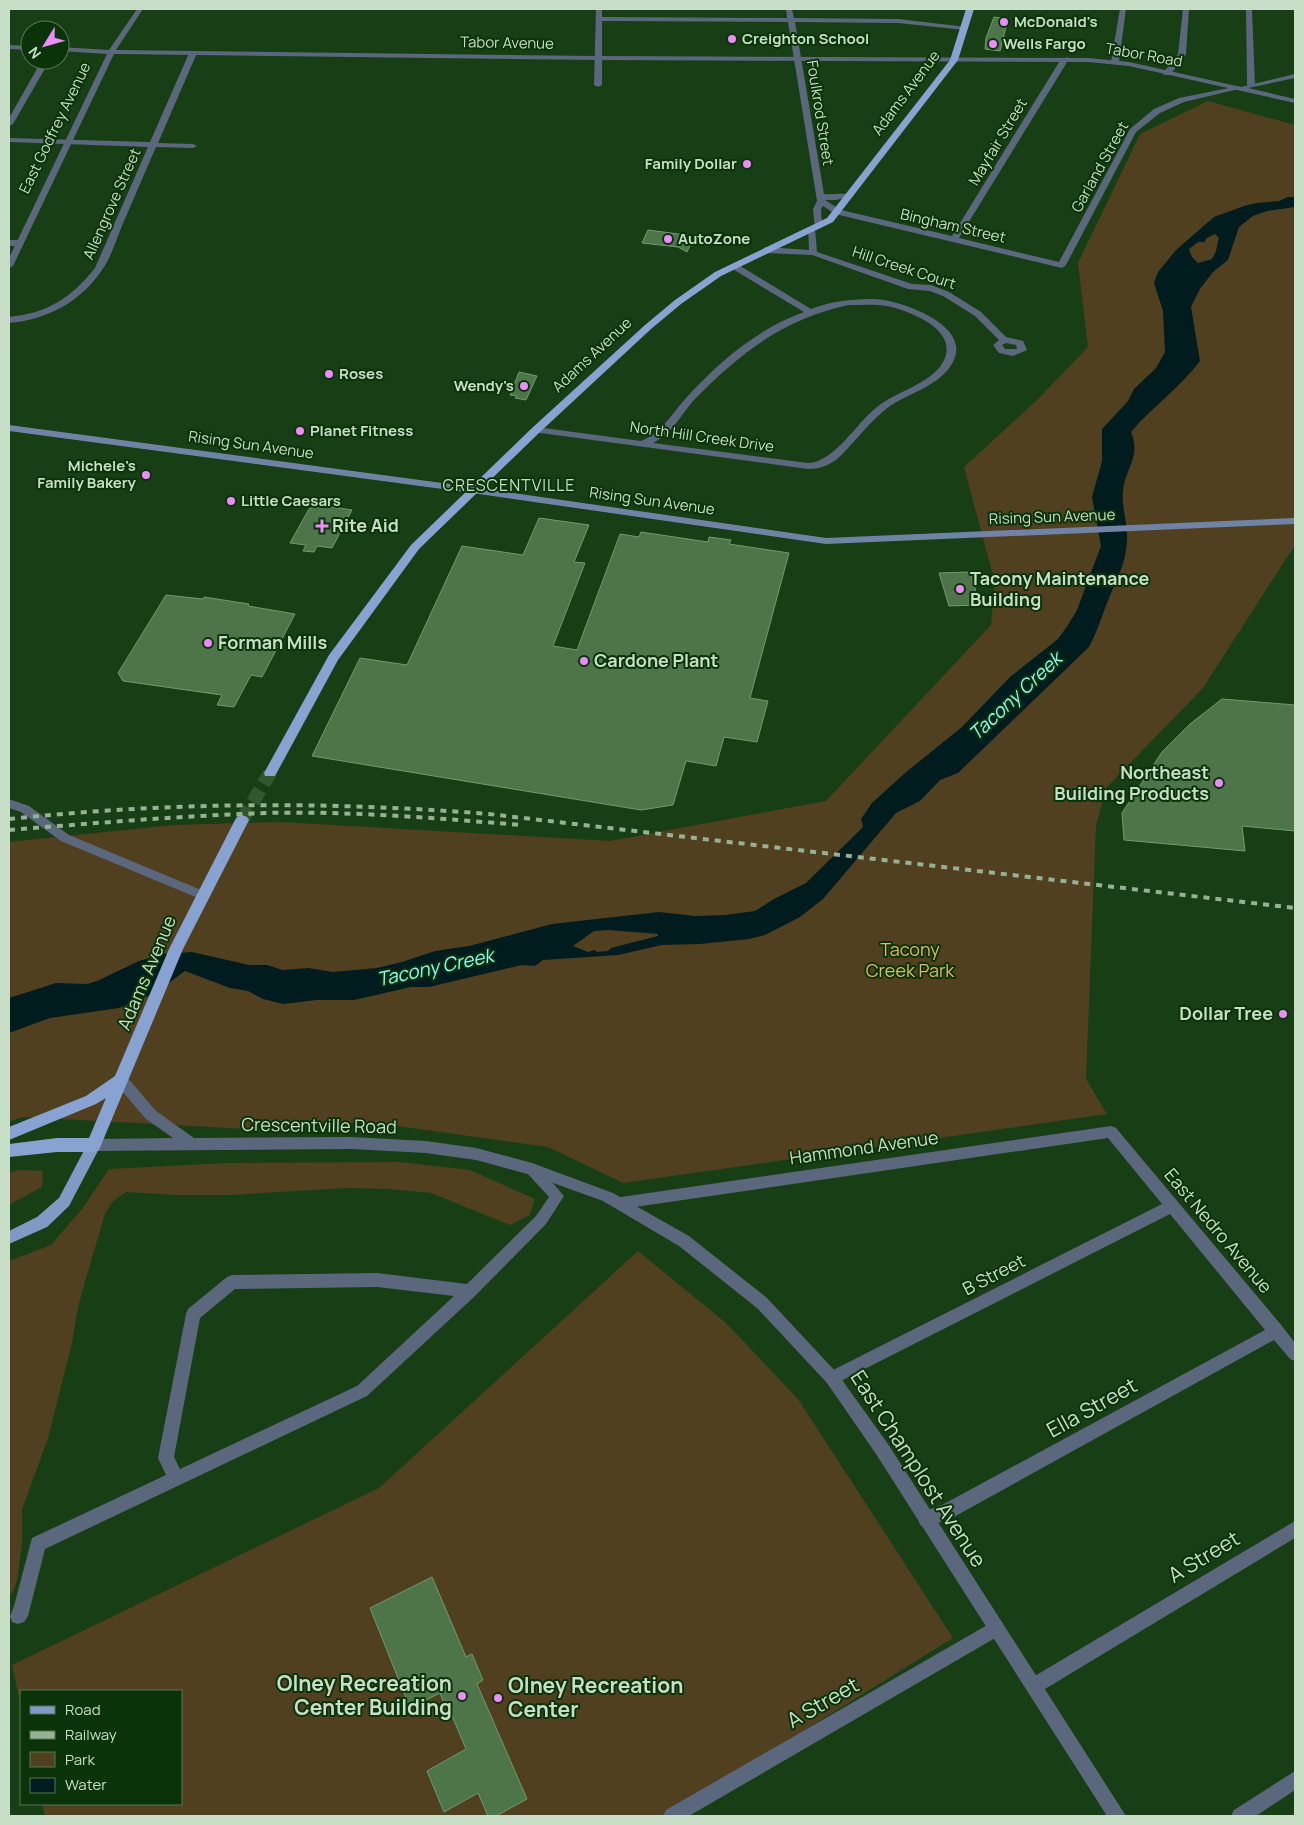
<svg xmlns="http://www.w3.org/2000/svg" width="1304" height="1825" font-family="Manrope,sans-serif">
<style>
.green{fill:#514020}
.water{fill:#001c1f;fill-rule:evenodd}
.building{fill:#4d7549;stroke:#719b6d}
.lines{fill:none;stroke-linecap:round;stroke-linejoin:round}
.trunk-tunnel{stroke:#32562f;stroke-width:14;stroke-dasharray:14 7;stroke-linecap:butt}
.minor{fill:#5b677c;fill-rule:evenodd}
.tertiary{fill:#5b677c;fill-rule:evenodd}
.secondary{fill:#7183a5;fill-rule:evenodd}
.primary{fill:#8199c4;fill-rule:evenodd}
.trunk{fill:#88a2d2;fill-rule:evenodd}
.rail{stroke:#96b194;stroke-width:4;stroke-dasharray:6 6;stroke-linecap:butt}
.poi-dot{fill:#ec8cfa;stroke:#0b3309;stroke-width:2}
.labels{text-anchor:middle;stroke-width:4;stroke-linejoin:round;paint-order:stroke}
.far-poi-label{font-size:15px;font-weight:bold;fill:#c8dec6;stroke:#0b3309;text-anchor:start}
.far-street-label{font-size:15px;fill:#c8dec6;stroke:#0b3309}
.far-neighbourhood-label{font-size:16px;letter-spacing:1px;fill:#c8dec6;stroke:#0b3309}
.poi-label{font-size:18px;font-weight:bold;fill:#c8dec6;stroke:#0b3309;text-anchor:start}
.park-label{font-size:18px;fill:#e5b85f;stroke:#0b3309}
.street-label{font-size:18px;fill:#c8dec6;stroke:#0b3309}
.water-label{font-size:19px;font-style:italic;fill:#90f5fd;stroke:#0b3309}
.near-street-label{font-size:21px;fill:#c8dec6;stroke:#0b3309}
.near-poi-label{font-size:21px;font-weight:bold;fill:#c8dec6;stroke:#0b3309;text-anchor:end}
</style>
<rect width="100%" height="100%" fill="#173e14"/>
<!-- green -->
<path class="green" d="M1208,101L1295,125V545L1203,688L1107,787L1096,825L1086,1079L1107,1114L623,1183L548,1147L369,1122L248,1129L22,1117L9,1122V842L173,825L282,822L610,841L826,801L991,625L995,583L964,467L1038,399L1088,347L1078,263L1140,134Z
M400,1162L470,1170L535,1199L530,1215L510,1225L431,1193L389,1189L348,1188L229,1195H174L126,1192L113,1201L105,1214L89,1268L78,1307L72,1343L48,1438L22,1510V1544L17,1581L12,1594H9V1261L51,1245L82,1209L109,1169L227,1163Z
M19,1170L43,1171L42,1187L9,1205V1173Z
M638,1251L726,1323L798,1399L953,1638L667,1816H45L42,1804H181V1691H21V1707L12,1665L379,1488Z"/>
<!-- water -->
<path class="water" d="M1288,197H1295V207L1267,211L1253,216L1239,227L1228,260L1213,272L1200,289L1191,307L1200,361C1180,388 1153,406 1131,432C1141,457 1126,467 1123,490C1121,506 1128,524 1127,540C1126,563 1118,576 1109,598C1102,615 1098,630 1089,647L958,773L940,780L920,801L896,813L823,899L800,917L765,935L749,939L700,944L662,945L618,955L543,960L535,966L522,965L429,987H411L354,1000H317L283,1004L263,999L248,991L230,988L185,971L155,993L119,1008L50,1018L9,1033V998L56,983L87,984L97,981L139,961L163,954L192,952L249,965H267L283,970L308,968L333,972L377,968L402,962L435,951L469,946L552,924L659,912L695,916L725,915L755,911L774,899L806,883L863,827L861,819L872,803L905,773L962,727L1010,677L1058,639L1068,625L1077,610L1101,546L1092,497L1102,461V429L1128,401L1134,389L1156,368L1165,352L1163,311L1154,283L1158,272L1176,250L1214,217L1244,206L1257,203L1279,201ZM1215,234L1219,238L1216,251L1212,259L1198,263L1192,257L1189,249L1198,242H1204L1207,238ZM609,930L658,934V936L611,948L608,951L597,952L595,950L588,952L573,946L594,931Z"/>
<!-- building -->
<path class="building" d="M994,17L1008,19L1000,51L985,49L986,38Z
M648,230L694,236L687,252L678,247L642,243Z
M519,372L537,376L526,400L515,398L517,396L510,395Z
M318,505L352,510L332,548L317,546L314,552L303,551L306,545L290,543L309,509Z
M539,518L589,525L574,562L585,563L553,646L577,650L620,534L639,537L641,532L708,542L709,537L731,540L729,544L789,553L750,698L768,701L757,742L724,737L716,766L686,761L673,805L641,810L312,756L360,658L407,665L462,546L523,555Z
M970,572L980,605L949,606L939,573Z
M166,595L203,599L204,597L249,604L248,606L295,614L262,677L251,675L234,707L217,705L222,695L123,681L118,673Z
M1222,699L1295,705V831L1242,826L1245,851L1124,840L1122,813L1162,752L1190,724Z
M432,1577L466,1657L472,1654L483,1680L477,1684L527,1799L496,1816H488L478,1793L444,1812L427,1771L466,1749L445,1699L443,1701L440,1693L410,1708L370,1608Z"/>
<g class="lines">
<!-- trunk-tunnel -->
<path class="trunk-tunnel" d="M242,820L270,773"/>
<!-- minor -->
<path class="minor" d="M596,9H602V17L787,18L786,9H792L794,18L898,19L967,27V29L965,30L898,23L795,22L824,194C833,195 847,192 854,196L836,200H825L841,210L952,236L1061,59L1068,57L1069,59L959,238L1059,262L1130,129L1154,109L1179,98L1239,86L1243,88L1184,102L1160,113L1136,132L1066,265L1062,268L835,214L823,206L821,209L822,226L815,228L813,209L817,201L788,22L602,21V85L598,87L594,85Z
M1120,9H1126L1119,62L1115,64L1111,62Z
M1183,9H1189L1186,54L1170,75H1164L1163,73L1178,54Z
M1246,9H1252L1255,85L1251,87L1247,85Z
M190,51L197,53L158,143L193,144L197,146L193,148L156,147C145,172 135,196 124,221C117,237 112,256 102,270C81,302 46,320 9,323V317C48,313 71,298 95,268L148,147L9,142V138L150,142Z
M42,60H50L13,124L9,126V118Z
M808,227L815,229L817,252L912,284L931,285L949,292L981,312L1006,337L1023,341L1027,350L1013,356L999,353L993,345L999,340L975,316L943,296L930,291L908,289L812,255L766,253L762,250L766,247L809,250ZM1006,343L1016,345L1017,349H1005L1002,345Z
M9,240H20L24,243L20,246H9Z
M731,264H737L811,309C832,301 853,299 875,299C899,300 967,323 955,357C946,384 911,392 890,406C869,421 855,443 836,460C827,466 819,469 808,469L533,432L531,430L536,427L641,441C663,432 671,414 687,397C719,362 759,328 804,312L731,268ZM849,305C862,305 875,304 887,306C915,312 966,334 939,368C923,386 896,392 877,407C856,423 835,462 808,463L653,443C673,433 681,414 695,399C740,353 785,318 849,305Z
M9,799L29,806L69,835L206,892L208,895L206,898H198L61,841L21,812L9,808Z
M1111,1126L1116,1128L1282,1326L1295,1343V1361L1290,1359L1274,1340L952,1518L926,1527L920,1525L918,1519L920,1513L942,1505L1265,1330L1170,1214L837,1383L832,1385L827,1383L824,1378L827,1373L1162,1204L1108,1138L621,1209L616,1207L614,1203L616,1199L621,1197Z
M532,1163L537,1165L564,1196L546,1224L475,1296L367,1396L45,1549L28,1616L24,1622L18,1624L12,1622L10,1616L14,1606L32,1538L166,1475L158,1458L186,1314L188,1309L227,1277L232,1275L377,1273L467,1284L536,1216L549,1197L527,1173L525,1169L527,1165ZM377,1287L454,1296L357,1386L180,1469L174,1457L200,1318L235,1289Z
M1295,1521V1538L1040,1692L1034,1695L1028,1692L1025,1686L1028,1680Z
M996,1620L1002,1622L1004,1628L1002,1634L689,1816H663L666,1810Z
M1295,1771V1790L1256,1816H1231L1234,1810Z"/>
<!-- tertiary -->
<path class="tertiary" d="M137,9H143L116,50L598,56L1088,58L1129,62L1241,87L1295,74V78L1248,88L1295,99V103L1129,66L1088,62L598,60L114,54L13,266L9,268V258L107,54L60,51V47L109,50Z
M9,45L30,46V50L9,49Z
M121,1074L126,1076L156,1111L194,1138L351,1137L426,1141L476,1148L532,1163L613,1193L689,1236L767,1298L837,1373L888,1444L1126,1816H1107L876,1454L827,1383L757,1308L679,1246L603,1201L531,1175L476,1160L426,1153L351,1149L94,1151L89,1149L87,1145L89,1141L94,1139L173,1138L146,1119L116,1084L114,1080L116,1076Z"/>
<!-- secondary -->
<path class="secondary" d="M9,425L472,487L826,538L1295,518V524L826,544L472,493L9,431Z"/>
<!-- primary -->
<path class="primary" d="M94,1139L99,1141L101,1145L69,1206L47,1227L9,1244V1231L37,1217L59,1198L89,1141Z"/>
<!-- trunk -->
<path class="trunk" d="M966,9H974L958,60L833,222L721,276L681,304L651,329L540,432L419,549L338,660L275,776H265L264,773L329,655L411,545L532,428L645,325L675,300L715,272L827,218L950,60Z
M242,815L247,817L249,820L183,949L99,1150L94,1152H57L9,1157V1144L57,1138H89L106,1098L96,1104L9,1140V1127L86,1096L115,1076L169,949L235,820L237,817Z"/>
<!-- rail -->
<path class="rail" d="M9,819C170,802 327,801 489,814L1295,908
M9,830C95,823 180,816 266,813C351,811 436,818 520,825"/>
</g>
<!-- markers -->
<g class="poi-dot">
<circle cx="1004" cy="22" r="5"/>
<circle cx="732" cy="39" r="5"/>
<circle cx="993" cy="44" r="5"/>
<circle cx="747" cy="164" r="5"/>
<circle cx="668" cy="239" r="5"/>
<circle cx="329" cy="374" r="5"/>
<circle cx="524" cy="386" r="5"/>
<circle cx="300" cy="431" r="5"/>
<circle cx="146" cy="475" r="5"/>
<circle cx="231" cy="501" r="5"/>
<path d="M319.5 518.5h5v5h5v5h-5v5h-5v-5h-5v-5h5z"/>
<circle cx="960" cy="589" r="5"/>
<circle cx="208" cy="643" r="5"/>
<circle cx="584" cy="661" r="5"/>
<circle cx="1219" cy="783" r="5"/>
<circle cx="1283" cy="1014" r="5"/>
<circle cx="462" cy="1696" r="5"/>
<circle cx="498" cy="1698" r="5"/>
</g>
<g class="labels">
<!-- far-poi labels -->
<g class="far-poi-label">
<text x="1014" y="27">McDonald's</text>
<text x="742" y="44">Creighton School</text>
<text x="1003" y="49">Wells Fargo</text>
<text x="737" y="169" text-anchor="end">Family Dollar</text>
<text x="678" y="244">AutoZone</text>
<text x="339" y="379">Roses</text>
<text x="514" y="391" text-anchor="end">Wendy's</text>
<text x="310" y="436">Planet Fitness</text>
<text x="136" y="471" text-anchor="end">Michele's<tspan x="136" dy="17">Family Bakery</tspan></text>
<text x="241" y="506">Little Caesars</text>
</g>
<!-- far-street labels -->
<g class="far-street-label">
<text transform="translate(507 43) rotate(1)" y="5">Tabor Avenue</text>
<text transform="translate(1144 55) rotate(10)" y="5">Tabor Road</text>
<text transform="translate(906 93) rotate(-53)" y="5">Adams Avenue</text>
<text transform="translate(820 113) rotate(81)" y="5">Foulkrod Street</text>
<text transform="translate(55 128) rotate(-64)" y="5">East Godfrey Avenue</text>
<text transform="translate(998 142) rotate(-59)" y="5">Mayfair Street</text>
<text transform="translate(1100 167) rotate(-61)" y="5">Garland Street</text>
<text transform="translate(112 204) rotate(-66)" y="5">Allengrove Street</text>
<text transform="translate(953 226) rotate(13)" y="5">Bingham Street</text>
<text transform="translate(904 268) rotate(18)" y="5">Hill Creek Court</text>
<text transform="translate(592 355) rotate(-43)" y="5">Adams Avenue</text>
<text transform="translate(702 437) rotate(8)" y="5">North Hill Creek Drive</text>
<text transform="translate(251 445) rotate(8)" y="5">Rising Sun Avenue</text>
<text transform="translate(652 501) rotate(8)" y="5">Rising Sun Avenue</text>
<text transform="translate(1052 517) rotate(-2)" y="5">Rising Sun Avenue</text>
</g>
<!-- far-neighbourhood labels -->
<g class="far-neighbourhood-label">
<text x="509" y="491">CRESCENTVILLE</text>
</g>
<!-- poi labels -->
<g class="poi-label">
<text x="332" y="532">Rite Aid</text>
<text x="970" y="585">Tacony Maintenance<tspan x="970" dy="21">Building</tspan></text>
<text x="218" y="649">Forman Mills</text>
<text x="594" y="667">Cardone Plant</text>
<text x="1209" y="779" text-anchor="end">Northeast<tspan x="1209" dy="21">Building Products</tspan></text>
<text x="1273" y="1020" text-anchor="end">Dollar Tree</text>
</g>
<!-- park labels -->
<g class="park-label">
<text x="910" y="956">Tacony<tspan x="910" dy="21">Creek Park</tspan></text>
</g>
<!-- street labels -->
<g class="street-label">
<text transform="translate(147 973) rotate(-67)" y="6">Adams Avenue</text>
<text transform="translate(319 1126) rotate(1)" y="6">Crescentville Road</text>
<text transform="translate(864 1148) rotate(-8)" y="6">Hammond Avenue</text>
<text transform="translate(1218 1231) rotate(50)" y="6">East Nedro Avenue</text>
<text transform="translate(994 1275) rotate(-27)" y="6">B Street</text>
</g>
<!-- water labels -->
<g class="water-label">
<text transform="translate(1015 696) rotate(-43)" y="7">Tacony Creek</text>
<text transform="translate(435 967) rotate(-12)" y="7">Tacony Creek</text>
</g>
<!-- near-street labels -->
<g class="near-street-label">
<text transform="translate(1092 1408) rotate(-29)" y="7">Ella Street</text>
<text transform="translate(918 1469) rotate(57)" y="7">East Champlost Avenue</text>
<text transform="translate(1204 1557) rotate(-31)" y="7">A Street</text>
<text transform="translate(823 1703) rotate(-30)" y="7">A Street</text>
</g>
<!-- near-poi labels -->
<g class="near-poi-label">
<text x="452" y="1691">Olney Recreation<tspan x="452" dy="24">Center Building</tspan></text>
<text x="508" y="1693" text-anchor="start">Olney Recreation<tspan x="508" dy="24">Center</tspan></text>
</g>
</g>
<!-- border -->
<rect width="1304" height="1825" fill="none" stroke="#c8dec6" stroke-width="20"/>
<!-- legend -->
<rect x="20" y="1690" width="162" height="115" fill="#0b3309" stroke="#577755"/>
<rect x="30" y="1706" width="25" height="8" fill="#8199c4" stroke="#577755"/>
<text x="65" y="1715" font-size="15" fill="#c8dec6">Road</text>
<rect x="30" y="1731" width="25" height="8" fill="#96b194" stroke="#577755"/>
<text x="65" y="1740" font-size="15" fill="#c8dec6">Railway</text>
<rect x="30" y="1752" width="25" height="15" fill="#514020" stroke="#577755"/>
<text x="65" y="1765" font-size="15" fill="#c8dec6">Park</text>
<rect x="30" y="1778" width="25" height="15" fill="#001c1f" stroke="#577755"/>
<text x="65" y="1790" font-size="15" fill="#c8dec6">Water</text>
<!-- north arrow -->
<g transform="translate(45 45) rotate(233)"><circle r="24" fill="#0b3309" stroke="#577755"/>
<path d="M0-4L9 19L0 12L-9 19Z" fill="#ec8cfa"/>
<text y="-8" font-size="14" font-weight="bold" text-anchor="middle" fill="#c8dec6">N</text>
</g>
</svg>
